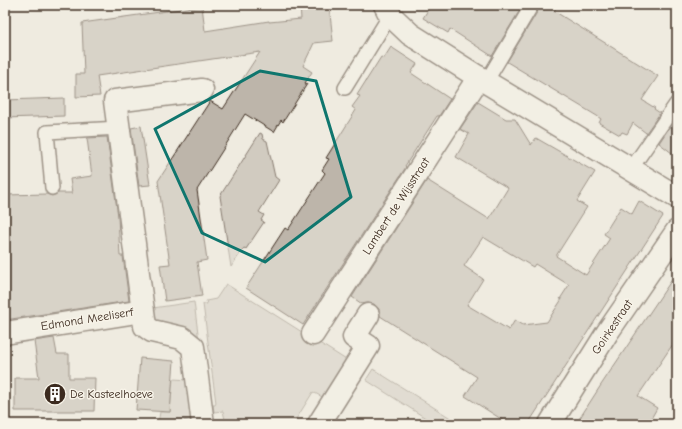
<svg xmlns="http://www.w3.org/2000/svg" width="682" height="429" font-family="'Comic Neue',sans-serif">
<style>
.green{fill:#d1cbc0;stroke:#867a6f}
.building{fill:#bdb5aa;stroke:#3b2a1e;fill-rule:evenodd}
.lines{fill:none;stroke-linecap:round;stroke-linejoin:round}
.service-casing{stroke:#3b2a1e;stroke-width:16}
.minor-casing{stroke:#3b2a1e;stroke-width:25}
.tertiary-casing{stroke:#3b2a1e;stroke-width:25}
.service{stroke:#f7f3e8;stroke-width:13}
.minor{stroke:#f7f3e8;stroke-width:22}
.tertiary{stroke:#f7f3e8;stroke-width:22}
.marked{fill:none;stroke:#0f766e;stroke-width:3;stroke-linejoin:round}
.labels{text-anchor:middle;stroke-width:3;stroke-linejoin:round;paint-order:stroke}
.street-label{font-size:12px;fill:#3b2a1e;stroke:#f7f3e8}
.poi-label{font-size:12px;fill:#3b2a1e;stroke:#f7f3e8;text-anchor:start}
</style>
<rect width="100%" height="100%" fill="#efebe0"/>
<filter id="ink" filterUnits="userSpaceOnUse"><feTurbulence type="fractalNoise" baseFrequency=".025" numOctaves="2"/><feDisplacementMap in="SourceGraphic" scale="8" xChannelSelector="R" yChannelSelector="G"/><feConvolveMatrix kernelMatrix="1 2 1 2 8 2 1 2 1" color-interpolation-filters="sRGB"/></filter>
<g filter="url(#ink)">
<!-- green -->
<path class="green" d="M260,133L262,134L263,139L267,141L275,177L279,180L259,212L264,215L261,220L264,222L246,249L244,248L231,267L220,196Z
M226,284L351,363L326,399L313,392L293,424H226L223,411L214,412L213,405H215L216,403L203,304H207L206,301L216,299Z
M194,302L199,341L156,324L153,308Z
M373,369L460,424H435L366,380Z
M173,379L190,380L193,424L185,420L182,424H158L160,412H170Z"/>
<!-- building -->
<path class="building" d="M300,5H329L333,41L314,43L303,66L312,72L305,83L307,84L283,122L281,120L274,132L245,114L222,151L197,190L207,260L197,262L202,296L165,301L160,265L170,264L158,181L210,101L223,109L260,52L97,76L100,96L76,97V74H84L82,23L202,6L205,31L269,21V22L301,19Z
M431,5H461L463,6L464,5H523L492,56L450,29L448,33L423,18Z
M540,5H558L554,11L658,76L642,100L655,108L654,109L660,113L646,133L633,123L627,134L622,132L620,135L599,123L601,119L597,116L507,62L539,9Z
M391,47L417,64L411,73L450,99L439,116H437L405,166L406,167L303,325L246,288L285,228L288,230L325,173L322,170L329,159L326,158L356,110L352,107L360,96L357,95L381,57L384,58Z
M64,98V116L5,118V100Z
M478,102L506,119H515L531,145L536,138L595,172L577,201L587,207L556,256L586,275L610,238L604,234L621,207L632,214L639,201L663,216L528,424H509L465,396L477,377L380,316L379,309L374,304L368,303L362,304L352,297L427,180L489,219L508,188L456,157L469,134L460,129ZM483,237L533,267L535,264L569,285L560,299H562L547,322L523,325L515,320L509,330L467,305L483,279L464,266Z
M673,122L677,125V157L659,143Z
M141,126L150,185L139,186L131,128Z
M107,137L118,216L120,256H123L129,301L5,320V195L47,194L52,196L58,193H72L70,179L92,176L87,138Z
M677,272V338L638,396L657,408L648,424H576L601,385Z
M54,338L57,354H69V378H95L94,411H15V378H39L34,341Z
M140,358L174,361L170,412L136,410Z"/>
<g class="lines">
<!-- service casing -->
<g class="service-casing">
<path id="service" d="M486,82L532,5
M345,88L390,15
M631,169L676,104
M52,188L47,132L119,128"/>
</g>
<!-- minor casing -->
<g class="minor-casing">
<path id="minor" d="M385,5L390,15L410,34L486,82L677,197
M202,90L115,101L145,326L152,331L182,338L193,347L203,424
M5,333L143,311
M313,334L479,77
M319,424L368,346L354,337L368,315"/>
</g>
<!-- tertiary casing -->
<g class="tertiary-casing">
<path id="tertiary" d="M550,424L607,333L677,231"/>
</g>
<!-- service -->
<use href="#service" class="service"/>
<!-- minor -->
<use href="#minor" class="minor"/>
<!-- tertiary -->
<use href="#tertiary" class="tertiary"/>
</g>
</g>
<!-- marked area -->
<path d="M0 0H682V429H0ZM260,71L316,81L351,197L265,262L202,233L155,129Z" fill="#efebe0" fill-opacity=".55" fill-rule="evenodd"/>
<path class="marked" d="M260,71L316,81L351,197L265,262L202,233L155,129Z"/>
<!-- icons -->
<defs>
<g id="building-disc" transform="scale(1.15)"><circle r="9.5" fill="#3b2a1e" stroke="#f7f3e8"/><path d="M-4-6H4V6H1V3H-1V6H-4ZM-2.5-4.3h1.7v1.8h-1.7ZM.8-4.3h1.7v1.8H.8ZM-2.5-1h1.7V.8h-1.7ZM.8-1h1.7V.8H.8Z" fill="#fff"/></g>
</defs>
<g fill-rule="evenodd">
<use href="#building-disc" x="55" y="394"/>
</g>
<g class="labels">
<!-- street labels -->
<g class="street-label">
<text transform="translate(396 206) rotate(-57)" y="4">Lambert de Wijsstraat</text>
<text transform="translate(87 319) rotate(-9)" y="4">Edmond Meeliserf</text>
<text transform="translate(612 327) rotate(-56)" y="4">Goirkestraat</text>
</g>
<!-- poi labels -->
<g class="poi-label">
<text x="70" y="398">De Kasteelhoeve</text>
</g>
</g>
<!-- margin -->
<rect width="682" height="429" fill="none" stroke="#f7f3e8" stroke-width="20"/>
<rect x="10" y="10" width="662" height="409" fill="none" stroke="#3b2a1e" stroke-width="1.5" filter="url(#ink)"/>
</svg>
